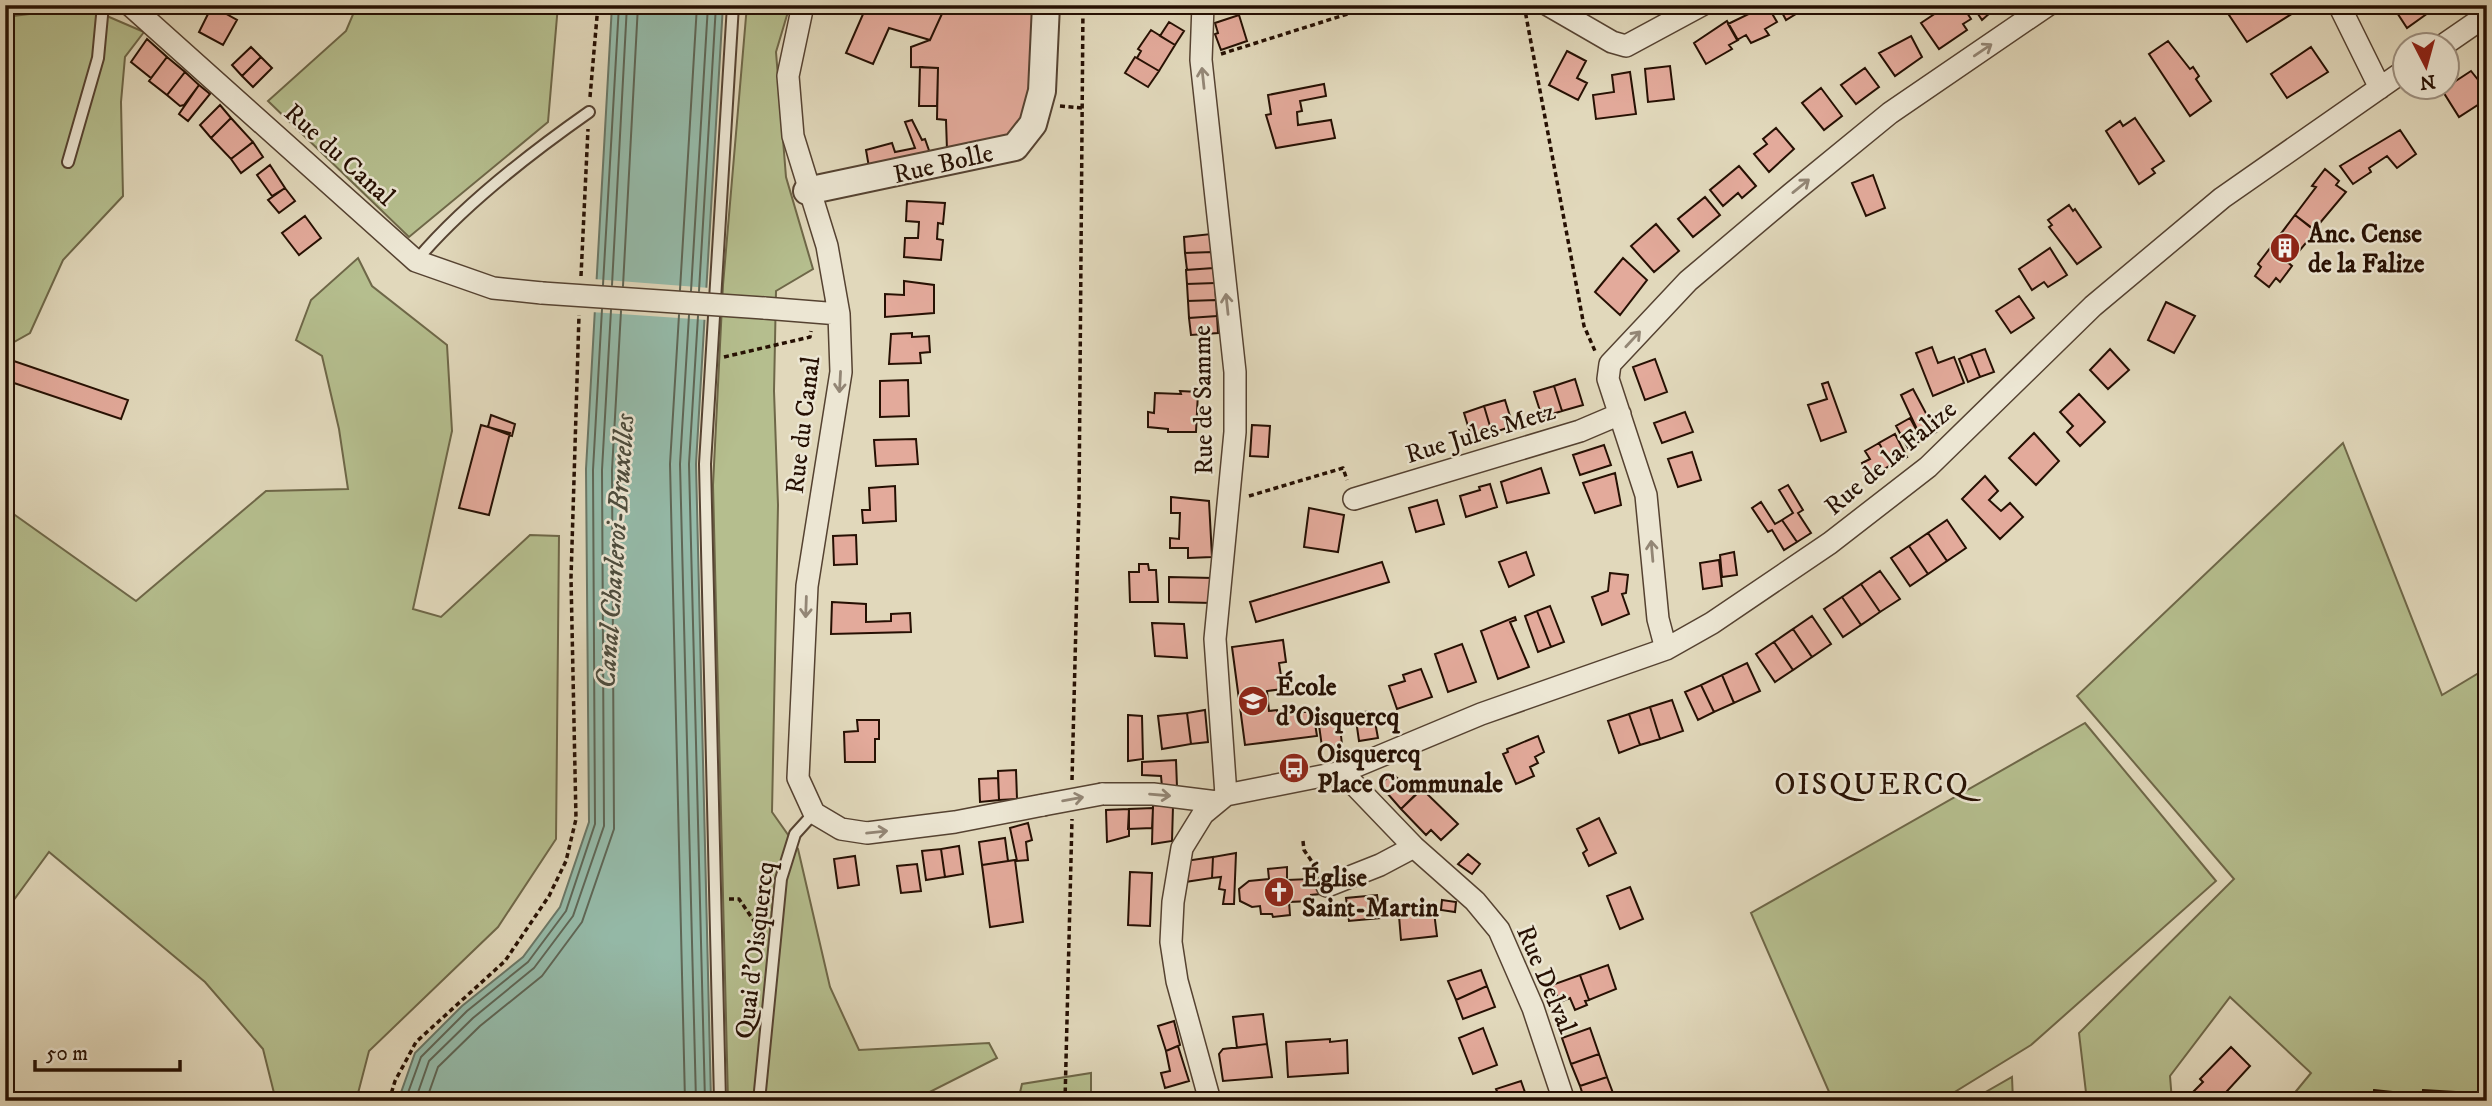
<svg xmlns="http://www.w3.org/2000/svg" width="2492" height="1106" font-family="'IM FELL DW Pica',serif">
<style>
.green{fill:#b5be8e;stroke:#6e6748;stroke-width:2}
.water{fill:#95bbaa;stroke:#697767;stroke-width:2}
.pier{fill:#e1d8bb}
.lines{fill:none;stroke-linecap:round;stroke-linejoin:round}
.shore{stroke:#5e6656;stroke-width:2}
.building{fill:#e3aa9b;stroke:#261003;stroke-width:2}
.service-casing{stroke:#554231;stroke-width:14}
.minor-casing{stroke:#554231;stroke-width:24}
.tertiary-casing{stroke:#554231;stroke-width:30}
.path{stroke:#261003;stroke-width:3.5;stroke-dasharray:5 3.5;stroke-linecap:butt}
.service{stroke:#ece6d3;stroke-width:10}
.minor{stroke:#ece6d3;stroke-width:21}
.tertiary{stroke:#ece6d3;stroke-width:26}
.minor-bridge-casing{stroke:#554231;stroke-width:24;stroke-linecap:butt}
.minor-bridge{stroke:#ece6d3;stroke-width:21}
.oneway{stroke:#938675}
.labels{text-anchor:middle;stroke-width:5;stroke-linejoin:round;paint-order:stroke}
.street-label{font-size:26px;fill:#261003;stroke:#ece6d3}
.poi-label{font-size:26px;font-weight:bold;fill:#261003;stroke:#ece6d3;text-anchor:start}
.water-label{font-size:28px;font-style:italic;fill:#4d4c3d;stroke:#ece6d3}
.quarter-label{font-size:30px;letter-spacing:2px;fill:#261003;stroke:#ece6d3}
</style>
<rect width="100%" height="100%" fill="#e1d8bb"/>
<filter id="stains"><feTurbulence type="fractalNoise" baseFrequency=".00286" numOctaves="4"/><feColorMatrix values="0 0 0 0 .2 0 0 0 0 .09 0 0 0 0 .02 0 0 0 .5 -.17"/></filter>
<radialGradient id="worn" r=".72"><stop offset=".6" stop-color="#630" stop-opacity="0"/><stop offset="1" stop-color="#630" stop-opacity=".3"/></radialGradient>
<!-- green -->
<path class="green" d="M357,5H558L548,122L409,237L268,101L346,31Z
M747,5H790L776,52L786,177L813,269L776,291L774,391L778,505L772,812L798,849L830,987L859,1050L989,1043L997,1058L912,1101H728L713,485L723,285Z
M86,7L144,32L125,57L121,102L123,196L63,260L30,333L5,347V17Z
M358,258L372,286L447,345L452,431L413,609L441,617L530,535L559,536L556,839L498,927L369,1051L356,1101H276L263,1049L205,982L49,852L5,912V508L136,601L266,491L348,489L339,429L322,356L296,340L311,300Z
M2343,443L2442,695L2487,668V1101H2288L2311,1073L2230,997L2170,1076L2172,1101H2087L2079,1033L2234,879L2077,696Z
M2085,723L2216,881L2031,1045L1940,1101H1833L1751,913Z
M1091,1073V1101H1018L1022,1084Z
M2012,1077L2013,1101H1970Z"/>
<!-- water -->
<path class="water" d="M612,5H723L696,464L711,1101H398L415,1053L462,1006L523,957L560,907L589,822L586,469Z"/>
<!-- pier -->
<path class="pier" d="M593,279L710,288L708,320L591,312Z"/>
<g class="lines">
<!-- shore -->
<path class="shore" d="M603,285L619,5
M612,285L627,5
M623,286L638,5
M680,290L697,5
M691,291L708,5
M699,291L716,5
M679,315L670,464L685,1101
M689,315L680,464L696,1101
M698,316L689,464L705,1101
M405,1101L421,1057L467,1011L528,962L566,911L595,824L593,470L602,309
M415,1101L429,1061L473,1018L534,968L573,916L604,826L602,470L611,310
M426,1101L438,1067L480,1026L542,976L582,922L614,829L612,470L621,311"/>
</g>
<!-- building -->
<path class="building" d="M867,5H946L930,40L889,28L873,64L846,53Z
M946,5H1035L1027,113L1023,125L1005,138L947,150L946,120L937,119L938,68L911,67V47L930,40Z
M1326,5H1344V10H1326Z
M1767,5L1777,22L1765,29L1769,35L1751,43L1746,35L1737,40L1728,24Z
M1778,5H1801L1804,9L1786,20Z
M1948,5L1953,10L1962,5L1971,19L1963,24L1967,30L1939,49L1921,23Z
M1972,5H1999L1982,20Z
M2234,5H2294L2298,10L2247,42L2229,15L2237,10Z
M2392,5H2423L2428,13L2407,28Z
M212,6L237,20L223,45L199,32Z
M1239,15L1247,41L1221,50L1215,34L1218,33L1215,23Z
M1727,21L1738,40L1729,45L1732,49L1706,64L1694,43Z
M1169,22L1184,31L1175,45L1160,36Z
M1151,30L1175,45L1159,71L1137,58L1141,51L1138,49Z
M1911,36L1922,57L1895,76L1879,53Z
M147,39L167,57L151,78L131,62Z
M2168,41L2190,69L2193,67L2199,76L2196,79L2211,101L2190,116L2149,54Z
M251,47L261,57L242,76L232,65Z
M2311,47L2328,72L2287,98L2271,74Z
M1567,51L1586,61L1577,78L1587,83L1578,100L1549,85Z
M167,57L185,72L167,95L149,81Z
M261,57L272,68L253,87L242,76Z
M1135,57L1159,71L1148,87L1125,73Z
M1670,66L1674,99L1648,102L1645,69Z
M920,67L938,68L937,106H919Z
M1865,68L1879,87L1856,104L1841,85Z
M2471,71L2487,91V99L2459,117L2442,90Z
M185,72L199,85L184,105L180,106L167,95Z
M1630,72L1636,114L1596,119L1593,95L1614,92L1612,75Z
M1324,84L1326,96L1300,101L1302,111L1297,112L1298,125L1331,120L1335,138L1276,148L1266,115L1271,114L1268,95Z
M199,85L210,94L188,121L179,114Z
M1821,88L1842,116L1824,130L1802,103Z
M220,105L231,118L211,138L200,125Z
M231,118L253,142L231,159L211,138Z
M2135,118L2164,161L2152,169L2155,173L2139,184L2106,131L2120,121L2123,126Z
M912,120L922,140L925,139L932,159L870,173L866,150L892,143L895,152L915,148L905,122Z
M1776,128L1794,149L1769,172L1754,154L1767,144L1763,139Z
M2400,130L2416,154L2397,168L2387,156L2369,168L2371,172L2353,184L2340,166Z
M253,142L263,157L241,173L231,159Z
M270,165L285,188L272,196L257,175Z
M1739,166L1756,186L1742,198L1738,193L1723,206L1710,190Z
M2325,169L2339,181L2336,185L2346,192L2314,230L2295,215L2316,187L2312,186Z
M1873,175L1885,208L1866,216L1852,183Z
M285,188L295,201L279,213L268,200Z
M1705,197L1720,215L1693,237L1678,219Z
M907,201L945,203L943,224L938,223L937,239L943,240L941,260L904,257L905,238H918L919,222L906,221Z
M2069,205L2073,211L2075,209L2101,247L2077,264L2049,227L2052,225L2048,220Z
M2295,215L2316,231L2295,256L2290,251L2285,260L2292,266L2280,282L2276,278L2269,287L2255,276L2261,267L2258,264Z
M305,216L321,238L299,255L282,233Z
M1656,224L1679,251L1654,272L1631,246Z
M1211,234L1212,252L1185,253L1184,237Z
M2050,248L2067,275L2048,287L2044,282L2032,290L2019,269Z
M1212,252L1213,268L1187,270L1185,253Z
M1623,258L1647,280L1620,315L1595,292Z
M1213,268L1215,283L1187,284L1186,270Z
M904,281L934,285V313L885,317V294L904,295Z
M1215,283L1216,300L1188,301L1187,284Z
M2019,296L2034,318L2011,333L1996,311Z
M1216,300L1217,316L1189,318L1188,301Z
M2166,302L2195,316L2174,353L2148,340Z
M1217,316L1218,333L1191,335L1189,318Z
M912,333V337L929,336L930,352L920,353L921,363L889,364L891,334Z
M1932,347L1938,363L1954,357L1964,383L1933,396L1916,353Z
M1985,349L1994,372L1980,377L1971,354Z
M2110,349L2129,370L2108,389L2090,370Z
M1971,354L1980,377L1968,382L1959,359Z
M5,358L128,400L121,419L5,380Z
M1655,359L1667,392L1645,400L1633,367Z
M1575,379L1583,405L1562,411L1554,386Z
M908,380L909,416L880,417V381Z
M1828,382L1846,432L1821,441L1808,405L1827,399L1822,384Z
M1554,386L1562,411L1542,417L1534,392Z
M1913,389L1936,432L1922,440L1901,395Z
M1180,391L1198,392L1196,432H1168V429L1148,427V412L1154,413L1155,393L1181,394Z
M2079,394L2105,422L2080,446L2067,432L2073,426L2060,412Z
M1505,400L1513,426L1492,433L1484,406Z
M1484,406L1492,433L1472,439L1464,413Z
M1685,412L1693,432L1662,443L1654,423Z
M491,415L515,424L512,436L488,427Z
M1910,418L1922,440L1908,448L1896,426Z
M481,425L510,433L489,515L459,508Z
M1252,425L1270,426L1268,457L1250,456Z
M2034,433L2059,461L2036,485L2009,458Z
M1895,434L1907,457L1891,465L1879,443Z
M916,439L918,464L876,466L874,440Z
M1879,443L1891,465L1868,478L1862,463L1870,459L1865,451Z
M1604,445L1611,465L1580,475L1573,455Z
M1692,452L1701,480L1678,487L1668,459Z
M1541,468L1549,493L1507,503L1501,482Z
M1615,473L1621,505L1595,513L1583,483Z
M1985,476L1998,491L1989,500L2001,511L2010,503L2023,517L2000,539L1962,499Z
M1490,484L1497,507L1466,517L1460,496L1480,490L1479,487Z
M1788,485L1803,510L1798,513L1811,533L1797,542L1782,520L1793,513L1779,490Z
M895,486L896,521L863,523L862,510H870L869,488Z
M1171,497L1209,501L1212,557L1188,558V548H1170V538L1179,539L1180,513H1171Z
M1437,500L1444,524L1416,532L1409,508Z
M1761,502L1775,524L1782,520L1797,542L1784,550L1772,530L1768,532L1752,508Z
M1309,508L1344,515L1338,552L1304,547Z
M1947,520L1966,548L1947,561L1928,533Z
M1928,533L1947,561L1928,574L1909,546Z
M856,535L857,564L834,565L833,536Z
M1909,546L1928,574L1910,586L1891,558Z
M1526,552L1534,575L1509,587L1499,562Z
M1734,552L1737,575L1722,577L1720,555Z
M1719,560L1722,586L1703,589L1700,563Z
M1382,562L1389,582L1256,622L1250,602Z
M1139,564H1148L1149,570H1156L1158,602H1130L1129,572H1139Z
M1880,571L1900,599L1880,612L1861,584Z
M1610,573L1628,575L1626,593L1622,594L1629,614L1602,625L1592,597L1608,591Z
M1169,577L1213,578L1212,603L1169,602Z
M1861,584L1880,612L1861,625L1842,597Z
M1842,597L1861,625L1843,637L1824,609Z
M832,602L866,604V622L891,621V614L910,613L911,632L831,634Z
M1550,606L1564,642L1551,647L1537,611Z
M1537,611L1551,647L1538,652L1525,616Z
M1812,616L1831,644L1812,657L1793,629Z
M1515,617L1516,620L1510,622L1529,667L1498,679L1481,631Z
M1152,623L1184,624L1187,658L1155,656Z
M1793,629L1812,657L1793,670L1774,642Z
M1283,640L1286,662L1279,663L1283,689L1267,691L1269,711L1277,710L1278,715L1313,711L1317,736L1245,745L1232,647Z
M1774,642L1793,670L1775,682L1756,654Z
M1462,644L1476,682L1448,692L1435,654Z
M1747,663L1760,691L1734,703L1722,675Z
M1421,669L1432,697L1397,709L1389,686L1405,681L1403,675Z
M1722,675L1734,703L1714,712L1701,685Z
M1701,685L1714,712L1698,720L1685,692Z
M1672,700L1683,731L1660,739L1650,707Z
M1650,707L1660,739L1640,745L1629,714Z
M1205,710L1208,742L1191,744L1187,713Z
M1373,711L1378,738L1359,741L1355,713Z
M1187,713L1191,744L1162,749L1158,716Z
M1629,714L1640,745L1619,753L1608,721Z
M1128,715L1142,716L1143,759L1128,761Z
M1339,717L1342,745L1322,747L1318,718Z
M857,720H879V739H875V762H845L844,732L858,731Z
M1538,736L1544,752L1535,757L1538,763L1530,767L1534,776L1516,784L1503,754L1508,752L1507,749Z
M1176,760L1177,787H1162L1161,776L1142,775V762Z
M1016,770L1017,799L999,800L998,771Z
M1392,773L1415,795L1401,809L1380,785Z
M998,778L999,800L980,802L979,779Z
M1422,789L1458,824L1441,840L1431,830L1426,835L1401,809Z
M1153,805L1173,806L1172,841L1152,844Z
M1153,808L1152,828L1128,829L1129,809Z
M1129,809V836L1107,842L1106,810Z
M1599,818L1616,853L1589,866L1583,853L1587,850L1577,829Z
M1028,823L1032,840L1026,842L1028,860L1017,861L1010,828Z
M1005,838L1008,861L982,865L979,842Z
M959,846L963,874L945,877L941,849Z
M941,849L945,877L926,880L922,851Z
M1236,853L1234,904H1223L1225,890L1219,889L1221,877L1212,878L1213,857Z
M1468,854L1480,864L1472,874L1458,864Z
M855,856L859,885L838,888L834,859Z
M1213,857L1212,878L1185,882V861Z
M1015,860L1023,922L990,927L982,865Z
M917,864L921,891L901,893L897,866Z
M1287,867V880L1310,879L1311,884L1319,883L1320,894L1311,895V901L1289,902L1290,915L1273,917L1272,914H1261L1260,906L1252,907L1240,901L1239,889L1249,881L1269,879L1268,869Z
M1130,872L1152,873L1150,926L1128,925Z
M1630,887L1643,919L1620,929L1607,896Z
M1377,895L1380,918L1349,921L1346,898Z
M1442,900L1456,902L1455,912L1441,910Z
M1434,912L1437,936L1401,940L1399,916Z
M1608,965L1616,989L1589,1000L1580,975Z
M1481,970L1487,986L1456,1000L1448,981Z
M1580,975L1589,1000L1585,1001L1587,1005L1575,1010L1570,998L1560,1002L1552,985Z
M1487,986L1495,1007L1463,1019L1456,1000Z
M1263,1014L1267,1044L1237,1048L1233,1017Z
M1174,1021L1180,1045L1166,1051L1158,1026Z
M1483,1028L1497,1065L1473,1074L1459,1038Z
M1590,1028L1599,1054L1571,1064L1562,1038Z
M1330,1039V1042L1347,1040L1348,1073L1288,1077L1286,1042Z
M1267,1044L1272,1077L1223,1081L1219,1054L1223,1049Z
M1178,1046L1189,1081L1165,1088L1161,1073L1170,1071L1166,1051Z
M2231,1047L2250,1066L2218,1101H2199L2191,1094L2203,1082L2200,1079Z
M1599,1054L1607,1077L1580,1086L1571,1064Z
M1607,1077L1616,1101H1585L1580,1086Z
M1521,1081L1528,1101H1501L1496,1089Z
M2374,1090L2401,1093L2400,1101H2373Z
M2423,1090L2455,1092L2454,1101H2422Z
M2325,1096L2355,1099L2354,1101H2324Z"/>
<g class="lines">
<!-- service casing -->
<g class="service-casing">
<path id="service" d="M68,162L98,58L103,5
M416,261C461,207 532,152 589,112
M720,1101L705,464L733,5
M759,1101L781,879L795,834L814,813"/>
</g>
<!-- minor casing -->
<g class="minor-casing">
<path id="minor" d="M130,5L416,261L493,288L542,293
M803,5L788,76L793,136L827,246L839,314L841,372L807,586L798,778L814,813L841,829L867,833L955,822L1043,805
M1203,5L1201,60L1235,372V432L1215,639L1226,795
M1548,5L1612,42L1626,46L1702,5
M2339,5L2380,88
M2442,46L2487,15
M764,308L839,314
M1354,499L1580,431L1620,414
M1666,649L1658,619L1646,495L1608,379L1610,364L1688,281L1791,194L1890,113L2048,5
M1342,772L1414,847L1475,901L1499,930L1533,1008L1564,1101
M1102,794H1153L1217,802
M1327,886L1380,865L1414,847
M1210,1101L1177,981L1171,942L1173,902L1182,848L1203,814L1226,795L1342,772L1481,714L1666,649L1712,623L1830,543L1928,467L2093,306L2222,198L2404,71"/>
</g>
<!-- tertiary casing -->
<g class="tertiary-casing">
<path id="tertiary" d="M807,191L1015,147L1033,124L1042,91L1046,5"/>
</g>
<!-- path -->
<path class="path" d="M1524,5L1584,326L1595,351
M1221,54L1376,5
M590,97L598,5
M1060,106L1082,108
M581,276L588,129
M724,357L810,337L811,331
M1249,496L1343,468L1347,480
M1072,780L1079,504L1083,5
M1303,841L1304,850L1317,869
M729,899H739L761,931
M389,1101L395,1081L416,1042L505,961L549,896L566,861L576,819L571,578L579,315
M1065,1101L1072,819"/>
<!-- service -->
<use href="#service" class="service"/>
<!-- minor -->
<use href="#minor" class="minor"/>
<!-- tertiary -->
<use href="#tertiary" class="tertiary"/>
<!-- minor-bridge casing -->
<g class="minor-bridge-casing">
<path id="minor-bridge" d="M542,293L764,308
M1043,805L1102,794"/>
</g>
<!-- minor-bridge -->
<use href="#minor-bridge" class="minor-bridge"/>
</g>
<!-- one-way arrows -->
<defs><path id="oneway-shaft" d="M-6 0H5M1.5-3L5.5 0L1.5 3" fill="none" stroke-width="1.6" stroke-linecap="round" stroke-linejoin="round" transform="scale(1.75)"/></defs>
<g class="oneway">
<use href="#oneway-shaft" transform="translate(1983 50) rotate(-34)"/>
<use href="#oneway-shaft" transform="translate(1203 78) rotate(-96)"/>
<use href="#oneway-shaft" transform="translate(1801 186) rotate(-39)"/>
<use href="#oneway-shaft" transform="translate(1227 304) rotate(-96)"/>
<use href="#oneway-shaft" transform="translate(1633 339) rotate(-47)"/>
<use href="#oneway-shaft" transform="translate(840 382) rotate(93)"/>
<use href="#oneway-shaft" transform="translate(1652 551) rotate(-95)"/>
<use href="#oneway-shaft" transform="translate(806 607) rotate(92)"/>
<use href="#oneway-shaft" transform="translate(1160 795) rotate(5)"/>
<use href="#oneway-shaft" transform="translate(1073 799) rotate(-10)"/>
<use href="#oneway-shaft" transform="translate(877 832) rotate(-6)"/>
</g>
<!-- icons -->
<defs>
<g id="building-disc" transform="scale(1.575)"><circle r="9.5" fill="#8f2418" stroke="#ece6d3"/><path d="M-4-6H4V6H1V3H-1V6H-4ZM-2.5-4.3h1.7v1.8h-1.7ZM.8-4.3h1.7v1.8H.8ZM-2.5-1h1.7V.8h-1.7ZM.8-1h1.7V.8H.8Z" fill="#fff"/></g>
<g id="school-disc" transform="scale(1.575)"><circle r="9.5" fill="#8f2418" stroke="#ece6d3"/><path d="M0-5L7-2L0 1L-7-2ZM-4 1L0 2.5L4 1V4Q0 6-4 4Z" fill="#fff"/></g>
<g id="bus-disc" transform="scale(1.575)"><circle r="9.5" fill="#8f2418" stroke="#ece6d3"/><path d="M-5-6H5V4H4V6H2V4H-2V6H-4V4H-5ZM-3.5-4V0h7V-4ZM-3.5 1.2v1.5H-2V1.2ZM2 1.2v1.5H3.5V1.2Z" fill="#fff"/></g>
<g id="church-disc" transform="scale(1.575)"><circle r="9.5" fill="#8f2418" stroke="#ece6d3"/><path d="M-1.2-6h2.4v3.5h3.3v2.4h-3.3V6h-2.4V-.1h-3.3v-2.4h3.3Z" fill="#fff"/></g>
</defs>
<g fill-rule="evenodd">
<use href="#building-disc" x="2285" y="248"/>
<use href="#school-disc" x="1253" y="701"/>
<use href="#bus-disc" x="1294" y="768"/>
<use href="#church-disc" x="1279" y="892"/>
</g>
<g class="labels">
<!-- street labels -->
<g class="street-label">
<text transform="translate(340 154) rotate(42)" y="9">Rue du Canal</text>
<text transform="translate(943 163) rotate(-13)" y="9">Rue Bolle</text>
<text transform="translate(1202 400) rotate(-91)" y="9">Rue de Samme</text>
<text transform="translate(802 425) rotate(-83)" y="9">Rue du Canal</text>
<text transform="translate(1480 432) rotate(-17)" y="9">Rue Jules Metz</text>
<text transform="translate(1890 457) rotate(-40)" y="9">Rue de la Falize</text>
<text transform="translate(754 950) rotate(-83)" y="9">Quai d'Oisquercq</text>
<text transform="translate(1547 979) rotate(67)" y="9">Rue Delval</text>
</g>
<!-- poi labels -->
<g class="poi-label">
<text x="2308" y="242">Anc. Cense<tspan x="2308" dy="30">de la Falize</tspan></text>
<text x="1276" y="695">École<tspan x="1276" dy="30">d'Oisquercq</tspan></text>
<text x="1317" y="762">Oisquercq<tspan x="1317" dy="30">Place Communale</tspan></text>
<text x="1302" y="886">Église<tspan x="1302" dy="30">Saint-Martin</tspan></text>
</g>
<!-- water labels -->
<g class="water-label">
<text transform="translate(614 551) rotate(-86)" y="10">Canal Charleroi-Bruxelles</text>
</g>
<!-- quarter labels -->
<g class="quarter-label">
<text x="1872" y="794">OISQUERCQ</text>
</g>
</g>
<!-- margin -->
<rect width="2492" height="1106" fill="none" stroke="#e1d8bb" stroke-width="28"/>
<rect x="7" y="7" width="2478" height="1092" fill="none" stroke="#261003" stroke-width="3.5"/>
<rect x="14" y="14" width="2464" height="1078" fill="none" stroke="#261003" stroke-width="2"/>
<!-- north arrow -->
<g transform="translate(2426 66) rotate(174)"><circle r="33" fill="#ece6d3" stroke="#9d9080" stroke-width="2"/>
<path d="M0-5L12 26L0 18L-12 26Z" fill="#8f2418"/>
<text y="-10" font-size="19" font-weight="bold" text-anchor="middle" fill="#261003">N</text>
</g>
<!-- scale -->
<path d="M35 1060v10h145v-10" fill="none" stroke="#261003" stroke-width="3.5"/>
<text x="46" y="1060" font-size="21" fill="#261003" stroke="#ece6d3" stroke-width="5" paint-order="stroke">50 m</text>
<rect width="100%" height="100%" filter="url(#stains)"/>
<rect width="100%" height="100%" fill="url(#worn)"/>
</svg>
